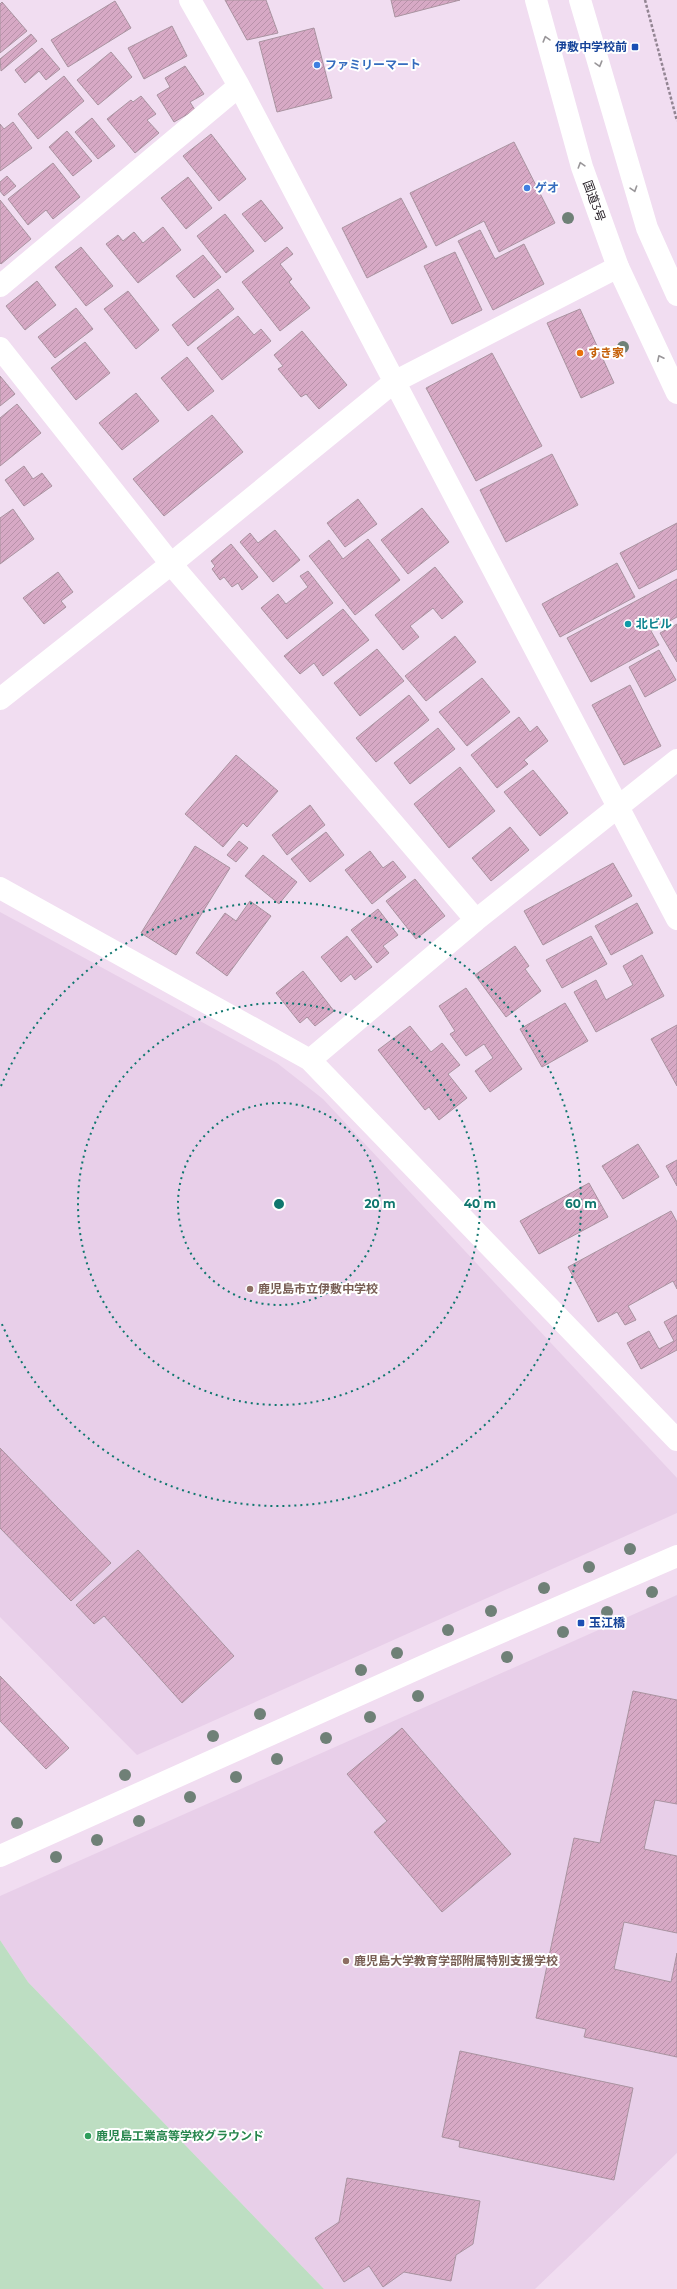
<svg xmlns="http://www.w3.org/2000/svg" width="677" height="2289" font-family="Montserrat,'Noto Sans JP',sans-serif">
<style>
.built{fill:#e8cfe9}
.green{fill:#bddec2}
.building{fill:url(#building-hatch);stroke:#a993a0}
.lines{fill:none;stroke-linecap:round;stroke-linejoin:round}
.path{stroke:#938593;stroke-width:2.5;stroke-dasharray:3 2;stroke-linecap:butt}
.minor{stroke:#fff;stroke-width:22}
.tertiary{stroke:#fff;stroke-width:22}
.trunk{stroke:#fff;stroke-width:22}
.tree{fill:#6f8077}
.oneway{stroke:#999699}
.ring{fill:none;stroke:#0f766e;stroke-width:2;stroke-dasharray:2 4}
.transit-dot{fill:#1a4fb4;stroke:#fff;stroke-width:1.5}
.shop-dot{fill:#3f7fe0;stroke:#fff;stroke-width:1.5}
.food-dot{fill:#e8710a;stroke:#fff;stroke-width:1.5}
.culture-dot{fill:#0f9aa8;stroke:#fff;stroke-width:1.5}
.education-dot{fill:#8d6e63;stroke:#fff;stroke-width:1.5}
.leisure-dot{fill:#2e9e5b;stroke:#fff;stroke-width:1.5}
.labels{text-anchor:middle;stroke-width:4;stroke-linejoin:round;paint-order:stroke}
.transit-label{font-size:12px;font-weight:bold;fill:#164399;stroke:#fff;text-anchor:end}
.shop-label{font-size:12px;font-weight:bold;fill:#366cbe;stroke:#fff;text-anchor:start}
.street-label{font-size:12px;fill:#1d161d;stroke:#fff}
.food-label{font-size:12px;font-weight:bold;fill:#c56008;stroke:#fff;text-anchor:start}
.culture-label{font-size:12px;font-weight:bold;fill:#0d838f;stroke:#fff;text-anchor:start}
.education-label{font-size:12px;font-weight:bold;fill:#785e54;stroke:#fff;text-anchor:start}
.leisure-label{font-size:12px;font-weight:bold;fill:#27864d;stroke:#fff;text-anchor:start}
.centre{fill:#0f766e;stroke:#fff;stroke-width:2}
.ring-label{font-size:12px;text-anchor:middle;font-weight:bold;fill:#0f766e;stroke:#fff;stroke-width:4;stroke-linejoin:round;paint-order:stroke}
</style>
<defs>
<pattern id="building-hatch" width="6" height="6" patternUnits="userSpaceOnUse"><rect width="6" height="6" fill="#d7a9c5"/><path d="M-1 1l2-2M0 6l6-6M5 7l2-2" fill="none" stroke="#b891a9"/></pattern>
</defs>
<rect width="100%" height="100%" fill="#f1ddf1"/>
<!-- built -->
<path class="built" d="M0,912L277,1063L323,1099L677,1478V1513L137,1755L0,1617Z
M677,1595V2153L535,2289H324L28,1982L0,1940V1896Z"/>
<!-- green -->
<path class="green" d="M0,1940L28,1982L324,2289H0Z"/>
<!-- building -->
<path class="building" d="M225,0H266L278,33L247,40Z
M391,0H460L395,17Z
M115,1L131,28L68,67L51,40Z
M2,2L27,31L0,53V4Z
M172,26L187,56L144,79L128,48Z
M314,28L332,98L277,112L259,42Z
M31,34L37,41L1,71L0,59Z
M42,48L60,69L46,80L39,71L25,83L15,70Z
M111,52L132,77L98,105L77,80Z
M185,66L204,94L190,102L195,110L174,122L157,95L170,87L165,78Z
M64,76L84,101L38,139L18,114Z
M141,96L156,114L147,120L159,133L135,153L107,119L131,100L133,102Z
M92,118L115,146L98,159L75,132Z
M13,122L32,148L0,171V124L4,129Z
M67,131L92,161L73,176L49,147Z
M211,134L246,179L219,201L183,156Z
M514,142L555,223L499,252L484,221L436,246L410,193Z
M53,163L80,197L53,219L46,210L28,225L8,199Z
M7,176L16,186L4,196L0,191V182Z
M188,177L212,208L186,229L161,198Z
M401,198L427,247L367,278L342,228Z
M0,200L31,239L1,264L0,263Z
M261,200L283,228L265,242L242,214Z
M225,214L254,251L226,273L197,236Z
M163,227L181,250L138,283L106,244L118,235L123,241L134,232L143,243Z
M480,230L495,259L524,244L544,284L493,310L458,241Z
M81,247L113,286L86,306L55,267Z
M287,247L293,254L280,264L292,279L289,282L310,308L280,331L242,282Z
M455,252L482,310L452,324L424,266Z
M203,255L221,277L194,298L176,276Z
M37,281L56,305L25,330L6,306Z
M218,289L234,309L188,346L172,325Z
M128,291L159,330L136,349L104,309Z
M76,308L93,329L55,358L38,337Z
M580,309L614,383L581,398L547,323Z
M238,316L254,335L261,329L271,341L222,380L197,348Z
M302,331L347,385L319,409L306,394L301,397L278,369L283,366L274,355Z
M85,342L110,373L76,400L51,368Z
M492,353L542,446L476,481L426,388Z
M187,357L214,391L188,411L161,378Z
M0,376L15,394L0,406Z
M136,393L159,421L122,450L99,423Z
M17,404L41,433L0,466V418Z
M212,415L243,452L164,516L133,479Z
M552,454L578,505L506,542L480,490Z
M24,466L33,479L42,473L52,486L24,506L5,480Z
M358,499L377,524L345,547L327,523Z
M422,508L449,542L408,574L381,540Z
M13,509L34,539L0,564V518Z
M677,523V569L639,589L620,553Z
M275,530L300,560L273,582L240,542L250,533L258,543Z
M368,539L400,580L355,615L309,556L329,540L343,559Z
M231,544L258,577L242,590L238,583L232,587L224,577L220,580L212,569L215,566L211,561Z
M617,563L635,597L560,637L542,604Z
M435,567L463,602L442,619L433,608L410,626L419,637L403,650L375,615Z
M308,571L333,603L287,639L261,608L278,594L286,604L308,587L300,576Z
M58,572L73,592L61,601L66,607L44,624L23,598Z
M677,579V617L651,631L659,645L591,682L567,638Z
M343,609L369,640L323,676L314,663L300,674L284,656Z
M677,624V662L660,633Z
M455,636L476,662L426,701L405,676Z
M377,649L404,681L360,716L334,683Z
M659,650L676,680L645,697L629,667Z
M482,678L510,712L467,746L439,712Z
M630,685L661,746L624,765L592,705Z
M409,695L429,720L376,762L356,738Z
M519,717L530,732L537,726L548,741L524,760L528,764L497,788L471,755Z
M438,728L455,749L410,784L394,763Z
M236,755L278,791L247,827L243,823L223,847L185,814Z
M460,767L495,811L449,848L414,804Z
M533,770L568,813L540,836L504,792Z
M310,805L325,825L287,855L272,835Z
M510,827L529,850L491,881L472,858Z
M326,832L344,855L310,882L291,859Z
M239,841L248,848L236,862L227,855Z
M195,846L230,868L176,955L141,933Z
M370,851L383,868L393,861L406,877L372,904L345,870Z
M263,855L297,882L279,904L245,876Z
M613,863L632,896L543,945L524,911Z
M415,879L445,916L416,939L386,901Z
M250,901L271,916L227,976L196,953L225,913L236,921Z
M637,903L653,933L611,955L595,926Z
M378,909L398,935L383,946L389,953L377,963L351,930Z
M347,936L372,967L355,980L351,974L341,982L321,957Z
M591,936L607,964L562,988L546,960Z
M515,946L529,966L525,969L541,991L506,1017L475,975Z
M642,955L664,996L596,1032L574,992L596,980L606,1000L633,985L623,966Z
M303,971L334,1011L315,1026L307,1017L300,1023L276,993Z
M466,988L522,1069L490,1092L475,1071L493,1058L484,1044L466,1056L450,1034L455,1031L439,1006Z
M565,1003L588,1041L542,1067L520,1029Z
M677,1025V1086L651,1039Z
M410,1026L431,1052L442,1043L460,1065L448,1074L467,1098L439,1120L429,1107L425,1110L378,1050Z
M638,1144L659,1177L623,1199L602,1166Z
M677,1160V1186L666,1166Z
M589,1183L608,1217L539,1254L520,1221Z
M671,1211L677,1222V1289L673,1281L628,1306L636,1320L625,1325L617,1312L598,1322L568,1267Z
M677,1315V1350L641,1369L627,1343L649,1331L659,1349L674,1341L664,1322Z
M0,1448L111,1563L71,1601L0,1528Z
M138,1550L234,1656L182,1703L104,1616L94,1624L76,1605Z
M0,1676L69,1748L46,1769L0,1721Z
M633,1691L677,1700V1804L655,1800L644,1849L677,1856V1933L624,1922L614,1969L671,1982L677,1953V2057L584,2037L586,2029L536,2018L574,1838L600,1843Z
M402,1728L511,1854L442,1912L374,1832L387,1821L347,1774Z
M460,2051L633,2088L614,2180L459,2147L460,2141L442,2137Z
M347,2178L480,2201L473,2244L456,2255L451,2281L404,2272L383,2287L369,2266L344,2282L315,2238L339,2222Z"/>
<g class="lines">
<!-- path -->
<path class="path" d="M645,0L677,121"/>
<!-- minor -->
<path class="minor" d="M190,0L239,86L677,919
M0,286L239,86
M0,348L171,564L476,920
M0,699L171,564L394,382L618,267
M310,1060L476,920L677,760"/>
<!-- tertiary -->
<path class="tertiary" d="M0,888L310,1060L677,1440
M0,1856L439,1659L677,1556"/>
<!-- trunk -->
<path class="trunk" d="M536,0L582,167L618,267L677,393
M580,0L647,228L677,295"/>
</g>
<!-- trees -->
<g class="tree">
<circle cx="568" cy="218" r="6"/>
<circle cx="623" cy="347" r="6"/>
<circle cx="630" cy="1549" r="6"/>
<circle cx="589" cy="1567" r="6"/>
<circle cx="544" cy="1588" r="6"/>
<circle cx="652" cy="1592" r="6"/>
<circle cx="491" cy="1611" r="6"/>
<circle cx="607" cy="1612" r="6"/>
<circle cx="448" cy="1630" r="6"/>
<circle cx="563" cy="1632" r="6"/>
<circle cx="397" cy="1653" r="6"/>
<circle cx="507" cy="1657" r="6"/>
<circle cx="361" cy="1670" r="6"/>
<circle cx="418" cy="1696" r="6"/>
<circle cx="260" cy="1714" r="6"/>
<circle cx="370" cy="1717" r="6"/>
<circle cx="213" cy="1736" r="6"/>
<circle cx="326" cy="1738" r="6"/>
<circle cx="277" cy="1759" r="6"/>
<circle cx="125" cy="1775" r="6"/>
<circle cx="236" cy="1777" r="6"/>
<circle cx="190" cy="1797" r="6"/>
<circle cx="139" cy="1821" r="6"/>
<circle cx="17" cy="1823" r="6"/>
<circle cx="97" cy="1840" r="6"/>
<circle cx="56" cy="1857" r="6"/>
</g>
<!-- one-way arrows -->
<defs><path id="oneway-chevron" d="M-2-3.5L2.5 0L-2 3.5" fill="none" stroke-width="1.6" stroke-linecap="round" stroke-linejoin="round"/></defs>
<g class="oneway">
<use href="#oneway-chevron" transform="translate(546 39) rotate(-106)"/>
<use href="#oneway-chevron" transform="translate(599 64) rotate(74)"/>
<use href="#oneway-chevron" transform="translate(581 165) rotate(-107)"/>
<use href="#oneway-chevron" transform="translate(634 189) rotate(72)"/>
<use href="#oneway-chevron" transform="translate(660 358) rotate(-116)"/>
</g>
<!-- distance rings -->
<g class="ring">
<circle cx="279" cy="1204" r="101"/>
<circle cx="279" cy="1204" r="201"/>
<path d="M1 1086A302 302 0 1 1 1 1322"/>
</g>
<!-- markers -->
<g class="transit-dot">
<rect x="631" y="43" width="8" height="8" rx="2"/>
<rect x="577" y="1619" width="8" height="8" rx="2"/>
</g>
<g class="shop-dot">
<circle cx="317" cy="65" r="4"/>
<circle cx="527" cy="188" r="4"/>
</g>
<circle class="food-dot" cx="580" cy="353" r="4"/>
<circle class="culture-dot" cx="628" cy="624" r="4"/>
<g class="education-dot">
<circle cx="250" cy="1289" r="4"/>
<circle cx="346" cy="1961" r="4"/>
</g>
<circle class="leisure-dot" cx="88" cy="2136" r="4"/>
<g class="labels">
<!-- transit labels -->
<g class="transit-label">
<text x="627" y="51">伊敷中学校前</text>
<text x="589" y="1627" text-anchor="start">玉江橋</text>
</g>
<!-- shop labels -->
<g class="shop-label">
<text x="325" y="69">ファミリーマート</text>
<text x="535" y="192">ゲオ</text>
</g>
<!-- street labels -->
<g class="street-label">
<text transform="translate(594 201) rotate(70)" y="4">国道3号</text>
</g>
<!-- food labels -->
<g class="food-label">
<text x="588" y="357">すき家</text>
</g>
<!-- culture labels -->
<g class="culture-label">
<text x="636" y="628">北ビル</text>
</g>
<!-- education labels -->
<g class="education-label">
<text x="258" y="1293">鹿児島市立伊敷中学校</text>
<text x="354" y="1965">鹿児島大学教育学部附属特別支援学校</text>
</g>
<!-- leisure labels -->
<g class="leisure-label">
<text x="96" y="2140">鹿児島工業高等学校グラウンド</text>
</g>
</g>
<circle cx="279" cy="1204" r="6" class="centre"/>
<g class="ring-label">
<text x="380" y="1208">20 m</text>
<text x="480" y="1208">40 m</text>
<text x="581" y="1208">60 m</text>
</g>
</svg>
